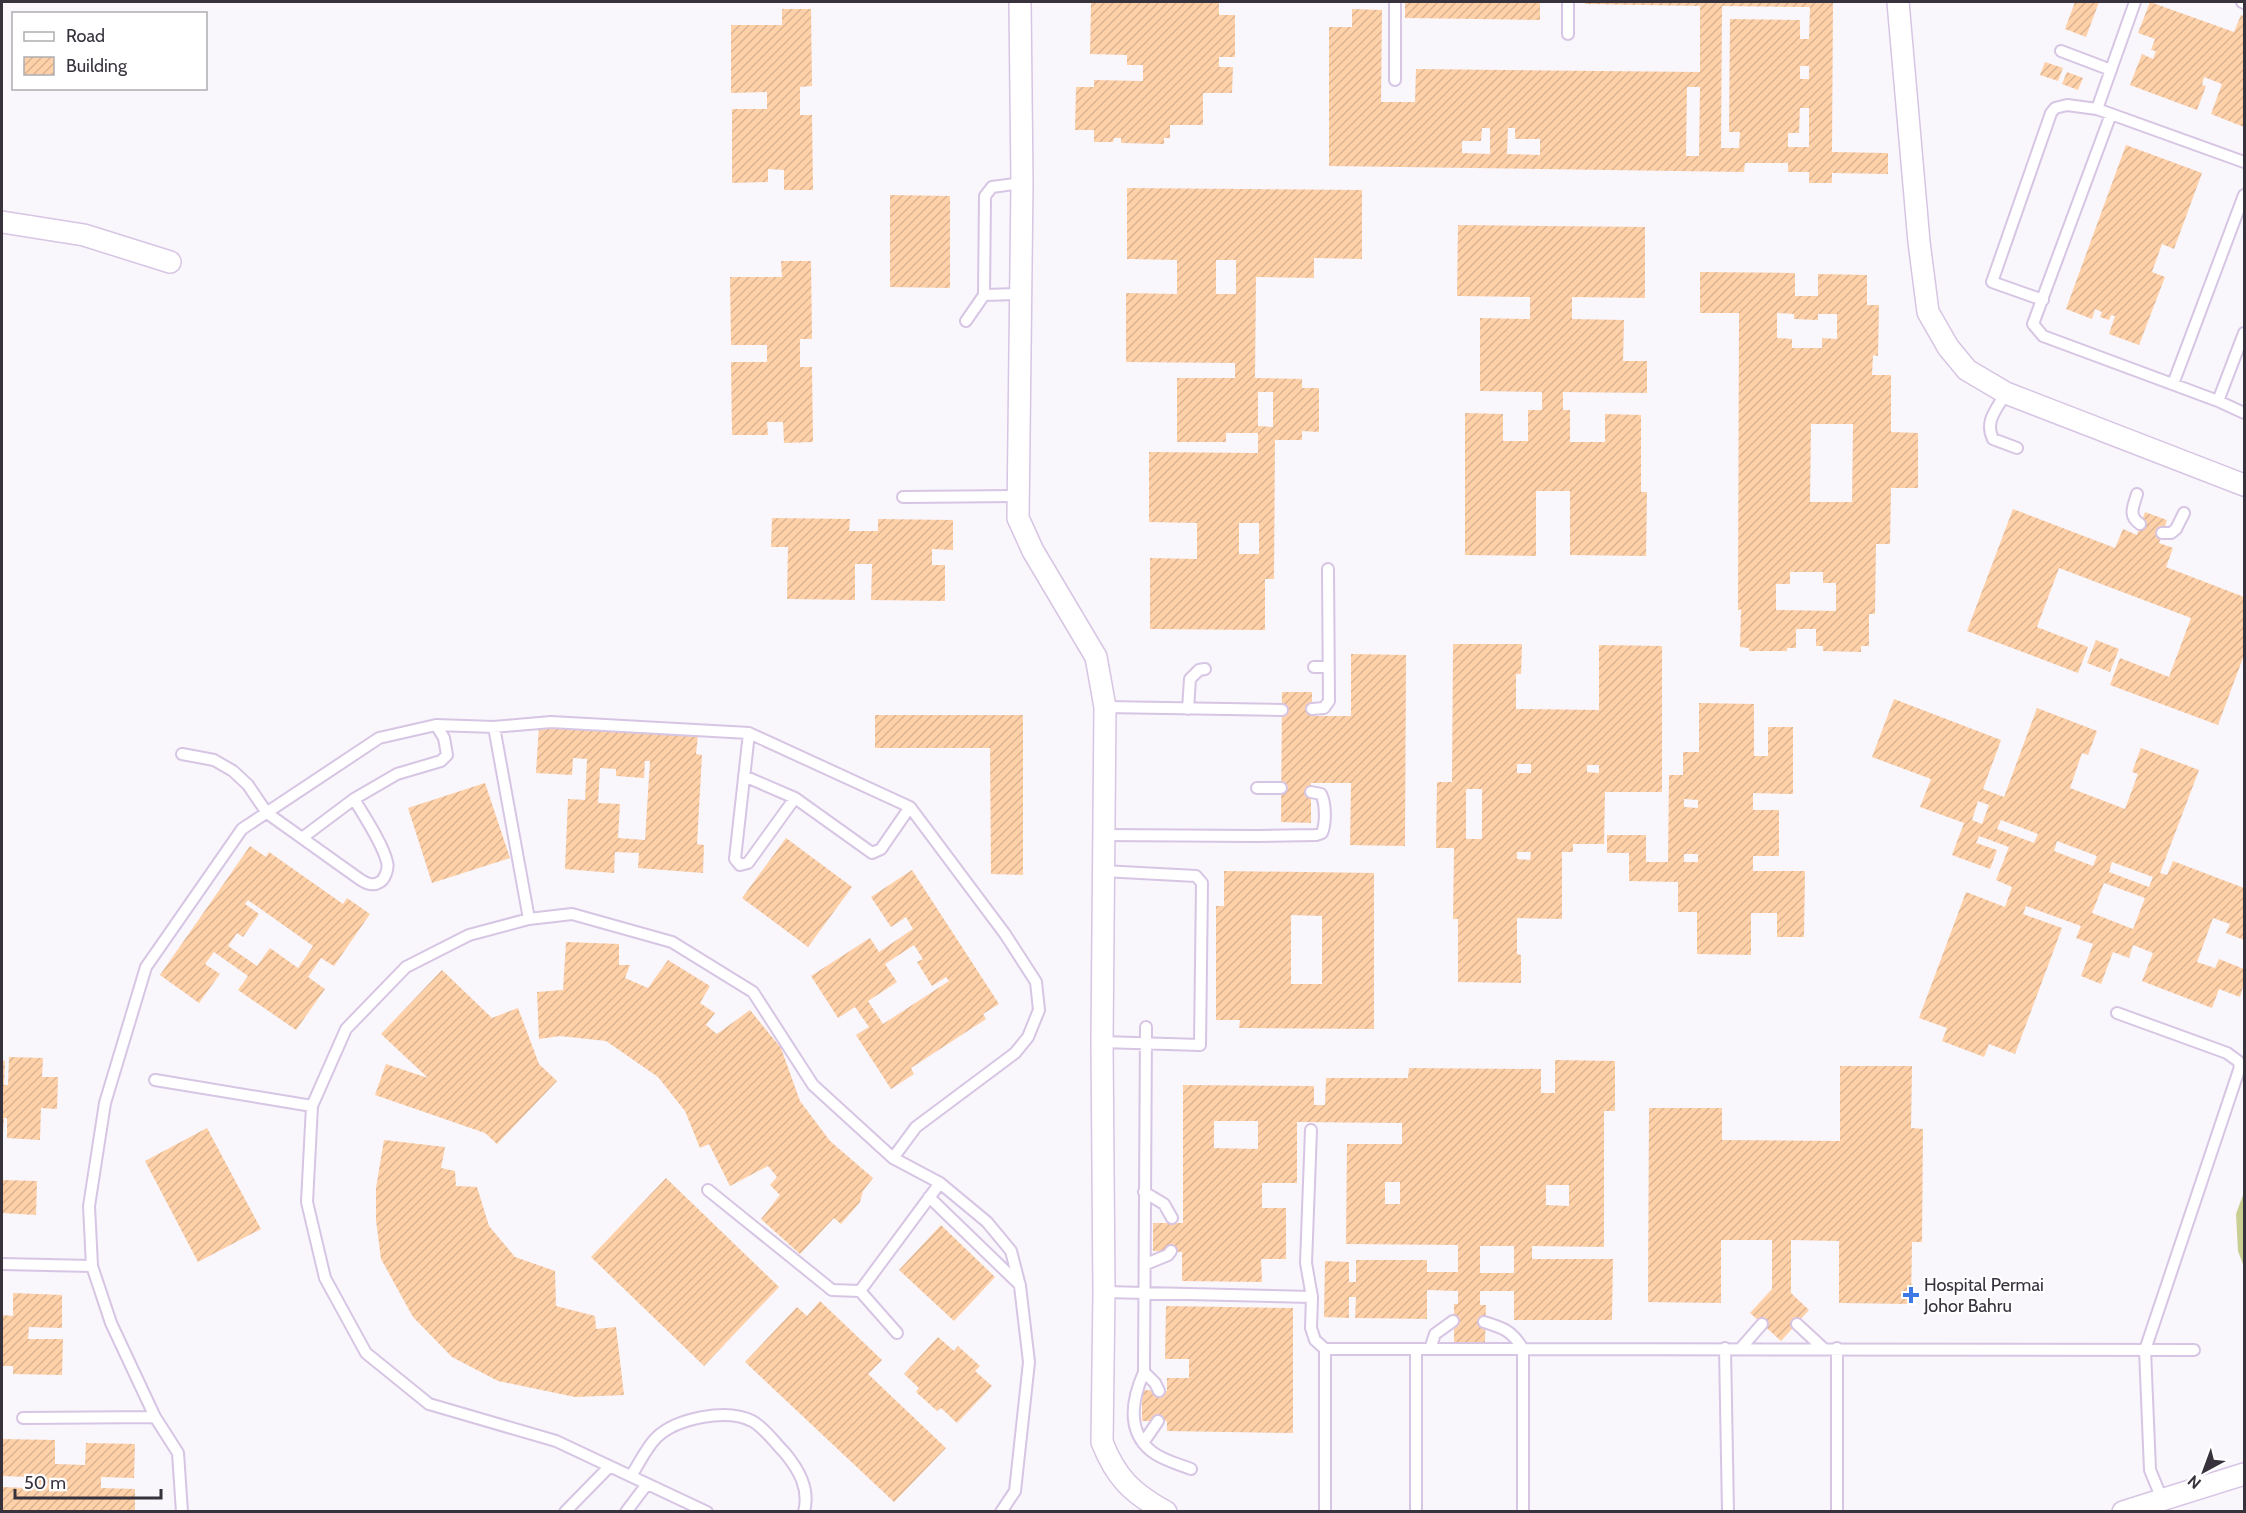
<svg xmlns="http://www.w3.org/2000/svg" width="2246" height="1513" font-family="Cabin,sans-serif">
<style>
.grass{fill:#c9cf93}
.building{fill:url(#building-hatch);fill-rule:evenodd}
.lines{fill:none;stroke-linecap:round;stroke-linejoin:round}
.lane-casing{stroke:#d7c5e4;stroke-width:14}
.street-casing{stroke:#d7c5e4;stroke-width:24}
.lane{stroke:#fff;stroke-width:10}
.street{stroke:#fff;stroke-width:21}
.poi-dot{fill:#3d78e7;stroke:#fff;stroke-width:2}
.labels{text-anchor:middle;stroke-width:4.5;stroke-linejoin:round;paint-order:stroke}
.poi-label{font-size:18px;fill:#38323d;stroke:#fff;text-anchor:start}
</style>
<defs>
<pattern id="building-hatch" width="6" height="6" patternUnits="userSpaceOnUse" patternTransform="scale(1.5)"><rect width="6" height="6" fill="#fed1a9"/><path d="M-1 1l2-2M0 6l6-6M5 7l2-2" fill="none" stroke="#dab492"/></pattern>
</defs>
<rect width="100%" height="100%" fill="#f9f6fc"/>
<!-- grass -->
<path class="grass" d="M2244,1192V1267L2238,1251L2236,1214Z"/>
<!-- building -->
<path class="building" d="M1144,2H1219V15H1235V57H1219V67H1233L1232,93H1203V125H1170V138H1164V144L1121,143V138H1114L1113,142H1094V130H1075L1076,87H1094V80L1143,81V65H1127V55L1090,54L1091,3H1144Z
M1405,2H1540V20L1405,18Z
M1585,2H1833L1832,152L1888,153V174L1832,173V183H1809V172H1788V163H1745L1744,172L1329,166V27H1352V9L1382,10L1381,102H1415L1416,69L1700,72V6L1585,4ZM1722,6L1810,7L1809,39H1800V20L1730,19L1729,132H1740L1739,148H1721ZM1800,66H1809V79H1800ZM1687,87H1700L1699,156H1686ZM1800,108H1809V147H1788V133H1799ZM1482,128H1490V154L1462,153V141H1481ZM1508,128H1515V139H1540V155L1507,154Z
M2075,2H2099L2086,37L2065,29Z
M2150,2L2234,32L2241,15L2244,16V127L2211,114L2222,84L2204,77L2202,85L2206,86L2197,110L2130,85L2142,54L2153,59L2156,51L2151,50L2155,39L2138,33Z
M782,9H811L812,86L800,87V115H812L813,190H784V170L768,169V182L732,183V109H767V92L731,93V25H782Z
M2045,62L2063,68L2058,81L2040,75Z
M2067,72L2083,78L2078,90L2062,84Z
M2126,145L2202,173L2174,249L2162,244L2152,272L2165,277L2139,345L2109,334L2115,316L2111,315L2109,320L2100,317L2102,312L2095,309L2092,319L2066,309Z
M1127,188L1362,190V259L1314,258V278L1256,277L1255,378L1302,379V388H1319V432L1302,431V440H1275L1274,579H1265V630L1150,629V558L1197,559V523L1149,522V452L1258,453V433H1226V442H1177V378H1235V363L1126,362V293L1177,294V260L1127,259ZM1216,260H1236V294H1216ZM1258,392H1273V427L1258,426ZM1239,523H1259V554H1239Z
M890,195L950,196V288L890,287Z
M1458,225L1645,227V298L1572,297V319L1624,320L1623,361H1647V393L1563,392V410H1570V442H1605V414L1641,415V492H1647L1646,556L1570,555V491H1536V556L1465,555V413L1503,414V441H1528V410H1542V392L1480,391V318L1530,319V297L1457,296Z
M781,261H811L812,339H800V367H812L813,442L784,443L783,422H767L768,435H732L731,362H767V345H731L730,277H782Z
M1700,272L1795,273V296H1818V274L1867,275V305H1879L1878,356L1873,355L1872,375H1891V432L1918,433V488H1891L1890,544H1876L1875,614H1869V646H1861V652L1823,651V646H1816V629H1796V648H1787V651H1749V648L1740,647L1741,609L1738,610L1739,313H1700ZM1777,313L1794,314V319L1818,320V314H1837V339L1822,338V348H1792V339L1777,338ZM1811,424H1853L1852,502H1810ZM1790,572H1823V583H1836V611L1776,610V584H1790Z
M2013,509L2115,548L2123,529L2137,535L2145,512L2167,520L2159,543L2173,548L2166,567L2244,597V655L2218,725L2110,685L2120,658L2169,677L2191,618L2059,568L2037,627L2088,647L2078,673L1967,631Z
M772,518L850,519L849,531H878V519L953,520V550L932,549V565H945V601L871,600L872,564H855V600L787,599L788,547H771Z
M2096,640L2119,649L2110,672L2087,663Z
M1453,644H1522L1521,674H1516V709L1599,710V645L1662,646V792H1605L1604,844H1573V852H1562V919L1517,918V954L1521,955V983L1458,982V919H1453L1454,848H1436L1437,782H1452ZM1517,764H1531V773H1517ZM1587,765H1599V773L1587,772ZM1466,789H1482V839H1466ZM1517,852H1531L1530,860L1517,859Z
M1351,654L1406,655L1405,846L1350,845L1351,783H1311V823L1281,822L1282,692H1312V716H1351Z
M1894,699L2001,740L1983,789L2004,797L2037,708L2097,731L2088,755L2082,753L2070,788L2125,809L2138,774L2132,772L2141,748L2199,770L2160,873L2167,875L2173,861L2244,888V940L2226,933L2230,924L2213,918L2197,962L2215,968L2219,959L2244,969V983L2240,997L2219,989L2212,1008L2142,981L2153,953L2133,945L2129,958L2113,952L2101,984L2081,976L2093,944L2076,938L2081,926L2026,906L2023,914L2062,928L2015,1054L1989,1044L1984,1057L1942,1041L1947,1028L1919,1018L1966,892L2005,907L2012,887L1996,880L2009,847L1979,836L1976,843L1997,850L1990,869L1952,855L1964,823L1920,807L1931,779L1872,757ZM1978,801L1989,805L1982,824L1972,820ZM2001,820L2038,834L2034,843L1997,829ZM2057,841L2097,856L2093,866L2054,851ZM2112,862L2153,877L2149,887L2109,872ZM2104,883L2145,898L2133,929L2092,913Z
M1699,703L1754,704V756H1768V727H1793V794L1753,793V810H1779V856H1753V871H1805L1804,937H1777V913H1751V955L1697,954V912H1678V882L1629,881V853H1607V835H1646V862H1668L1669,775H1683V752H1699ZM1684,799L1698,800V808L1684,807ZM1684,854H1698V862H1684Z
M875,715H1023V875L991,874L990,748H875Z
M539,725L698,735L696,754L702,755L697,844L704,845L703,873L638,868L639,853L615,852L614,873L565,869L568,799L585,800L587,759L573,758L572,775L536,773ZM645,761H650L645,840L618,838L620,804L598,803L600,768L616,769V776L644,778Z
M485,783L510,858L432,883L408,808Z
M786,838L852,887L808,947L742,898Z
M250,846L266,857L269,852L343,904L347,898L370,914L334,966L321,958L308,977L325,989L296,1030L238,990L248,976L214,952L205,964L220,974L199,1003L160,975ZM248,900L313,946L298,968L270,948L257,966L228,946L237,933L243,937L259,914L245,904Z
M912,870L999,1004L983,1014L986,1019L911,1068L914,1074L891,1089L856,1035L869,1027L855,1007L838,1018L811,976L870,938L879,952L913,929L906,917L891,927L871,897ZM914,945L923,959L917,962L932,986L946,977L949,981L883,1024L868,1001L897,982L885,964Z
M1224,871L1374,873V1029L1239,1028L1240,1020H1216V906H1224ZM1291,915L1322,916V984H1291Z
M566,942L619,944V965H630L625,978L648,988L668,960L710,986L700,1003L715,1013L706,1025L717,1034L750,1010L781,1048L800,1101L830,1141L873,1178L863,1191L860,1202L841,1224L834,1218L800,1254L761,1219L780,1195L770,1185L777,1177L768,1166L730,1186L709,1144L700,1148L685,1111L658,1077L606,1041L560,1036L539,1039L537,992L563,990Z
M442,970L492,1018L518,1008L539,1064L557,1081L497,1144L485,1133L375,1095L386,1064L428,1078L381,1034Z
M9,1057L43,1058L42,1077H58L57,1109L41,1108L40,1140L7,1138V1118H4L3,1134H2V1060L5,1061L4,1085H8Z
M1555,1060L1615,1061V1111H1604V1247L1532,1246V1259H1613L1612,1320H1514V1291H1480V1305H1486L1485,1342H1454V1304H1458V1291L1427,1290V1319L1355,1318L1356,1297H1349V1318L1324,1317L1325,1261L1349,1262V1282H1356V1260H1427V1272H1458V1245L1346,1244L1347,1144H1402V1123L1297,1122V1183H1262V1208H1286V1259H1261L1262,1282L1182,1281V1252L1153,1251V1223H1183V1085L1314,1086V1105H1325L1326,1078H1408L1409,1068L1541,1069V1093H1555ZM1214,1121H1258V1149L1214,1148ZM1385,1182H1400V1204H1385ZM1546,1185H1569V1206L1546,1205ZM1480,1246H1514V1273H1480Z
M1840,1066H1912L1911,1128L1923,1129L1922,1242H1912L1911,1304L1839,1303V1241L1791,1240V1293L1809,1310L1781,1341L1750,1313L1772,1289V1240H1721V1303L1648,1302L1649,1108H1722V1140L1840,1141Z
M207,1128L261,1229L198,1262L145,1161Z
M384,1140L445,1147L441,1168L455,1171L456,1186L477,1187L489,1226L515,1257L555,1271L556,1306L595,1316L596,1329L616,1327L624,1395L575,1397L498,1381L452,1357L413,1317L381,1259L376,1220V1188Z
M666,1178L779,1287L704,1366L591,1257Z
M2,1180L37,1181L36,1215L2,1213Z
M941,1225L995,1277L954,1321L899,1270Z
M13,1293L62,1295V1328L29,1327L28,1339H63L62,1375L13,1374V1366H2V1315L13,1316Z
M820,1301L882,1360L868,1374L946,1448L894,1502L745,1362L797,1307L807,1316Z
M1166,1306L1293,1308V1433L1167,1431V1421H1142V1390L1167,1391V1378H1189V1359H1165Z
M938,1337L954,1351L958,1346L980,1366L975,1371L992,1386L957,1423L941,1408L937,1411L916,1392L919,1388L904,1374Z
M2,1439L55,1440V1464L85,1465L86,1443L135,1444L134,1478L101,1477V1488L135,1489V1512H2V1487L29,1488V1477L2,1476Z"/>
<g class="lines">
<!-- lane casing -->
<g class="lane-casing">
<path id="lane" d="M1395,2V80
M1568,2V34
M2242,2L2244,3
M2061,51L2111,70
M2097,109L2135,2
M2111,114L2033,324L2043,336L2218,401L2244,413
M984,295L1020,294
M2043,300L1992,282L2051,113L2055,108L2067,105L2097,109L2244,162
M966,321L984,295L985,196L992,187L1022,183
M2173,384L2244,195
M2006,393C1997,409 1984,421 1993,439L2017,448
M2218,401L2244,333
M2137,494C2133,507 2128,516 2140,524
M903,497L1017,496
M2162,533H2171L2176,529L2184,513
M1314,667H1328
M1105,707L1282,710
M1188,709L1190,679L1199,670L1205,669
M1312,709L1324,708L1329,701L1328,569
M494,727L529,919
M749,733L735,859L740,865L748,863L795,798
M182,754L214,760L233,771L248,785L267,813L358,878C365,883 372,887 380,882C385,879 389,868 387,862C383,844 364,816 354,799L302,838
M744,776L795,798L872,853L881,849L910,807
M1257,788H1281
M354,799L397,774L441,761L447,755L444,738L436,725
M1103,835L1257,836L1316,835L1322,833C1326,823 1326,804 1321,794L1311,792
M2117,1013L2227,1053L2238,1061L2240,1067L2145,1350L2150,1470L2162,1499
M1146,1027L1144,1372C1132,1399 1126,1430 1151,1451C1162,1460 1178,1464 1191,1469
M1102,1042L1200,1045L1202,883L1196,876L1103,871
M155,1080L312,1106
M1311,1130L1306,1263L1312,1297L1311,1328L1315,1340L1325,1349H1523V1512
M708,1190L832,1290L860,1291L940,1183
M1144,1192L1164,1204L1172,1218
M929,1197L1020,1285
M2,1264L92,1266L89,1206L105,1103L146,967L242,829L379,738L436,725L494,727L551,722L749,733L910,807L1005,934L1036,982L1039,1010L1028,1037L1015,1053L916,1127L893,1158
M1146,1264L1168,1255L1171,1251
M92,1266L111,1323L155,1417L178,1453L182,1512
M860,1291L897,1333
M1104,1292L1312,1297
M1484,1322C1504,1328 1512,1331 1523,1349L2194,1350
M1797,1324L1823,1348
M1725,1348L1728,1512
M1741,1348L1762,1324
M1837,1348V1512
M1416,1349V1512
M1430,1349L1435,1334L1453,1321
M1144,1372L1155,1383L1159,1391
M23,1418L155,1417
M1143,1443L1158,1421
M631,1476C639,1464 646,1448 656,1438C676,1418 727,1408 752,1421C764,1427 775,1443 785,1453C799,1470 810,1489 804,1512
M565,1512L609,1467
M626,1512L647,1484
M707,1512L556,1441L429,1404L366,1353L325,1278L307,1202L312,1106L346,1029L406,967L469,935L529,919L572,914L672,942L753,992L813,1085L893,1158L940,1183L987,1222L1011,1251L1020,1286L1029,1362L1015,1491L1001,1512
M1325,1512V1349"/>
</g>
<!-- street casing -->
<g class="street-casing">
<path id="street" d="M1020,2L1022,183L1018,518L1033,551L1096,657L1105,707L1102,1042L1104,1292L1102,1442C1116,1478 1132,1493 1166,1512
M1898,2L1919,242L1928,312L1948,347L1967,370L2006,393L2244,485
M2,222L84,235L170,262
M2123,1512L2244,1474"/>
</g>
<!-- lane -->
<use href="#lane" class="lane"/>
<!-- street -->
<use href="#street" class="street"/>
</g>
<!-- markers -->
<path class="poi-dot" d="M1908 1286h6v6h6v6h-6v6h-6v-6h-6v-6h6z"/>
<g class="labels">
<!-- poi labels -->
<g class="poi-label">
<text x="1924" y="1291">Hospital Permai<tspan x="1924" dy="21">Johor Bahru</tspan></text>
</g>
</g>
<!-- border -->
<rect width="2246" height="1513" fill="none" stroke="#38323d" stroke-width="6"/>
<!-- legend -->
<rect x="12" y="12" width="195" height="78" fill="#ffffff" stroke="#afadb1" stroke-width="1.5"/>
<rect x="24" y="32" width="30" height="9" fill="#ffffff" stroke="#afadb1" stroke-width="1.5"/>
<text x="66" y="42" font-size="18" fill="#38323d">Road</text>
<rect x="24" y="57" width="30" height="18" fill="url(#building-hatch)" stroke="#afadb1" stroke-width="1.5"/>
<text x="66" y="72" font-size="18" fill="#38323d">Building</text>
<!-- north arrow -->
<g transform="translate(2204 1471) rotate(221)" stroke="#ffffff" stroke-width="4.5" paint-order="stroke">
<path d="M0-4.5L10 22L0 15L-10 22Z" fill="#38323d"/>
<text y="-9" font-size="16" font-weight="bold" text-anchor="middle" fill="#38323d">N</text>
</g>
<!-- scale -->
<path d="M15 1489v9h146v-9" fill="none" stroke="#38323d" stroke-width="3"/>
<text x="24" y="1489" font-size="18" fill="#38323d" stroke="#ffffff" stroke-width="4.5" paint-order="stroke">50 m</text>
</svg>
